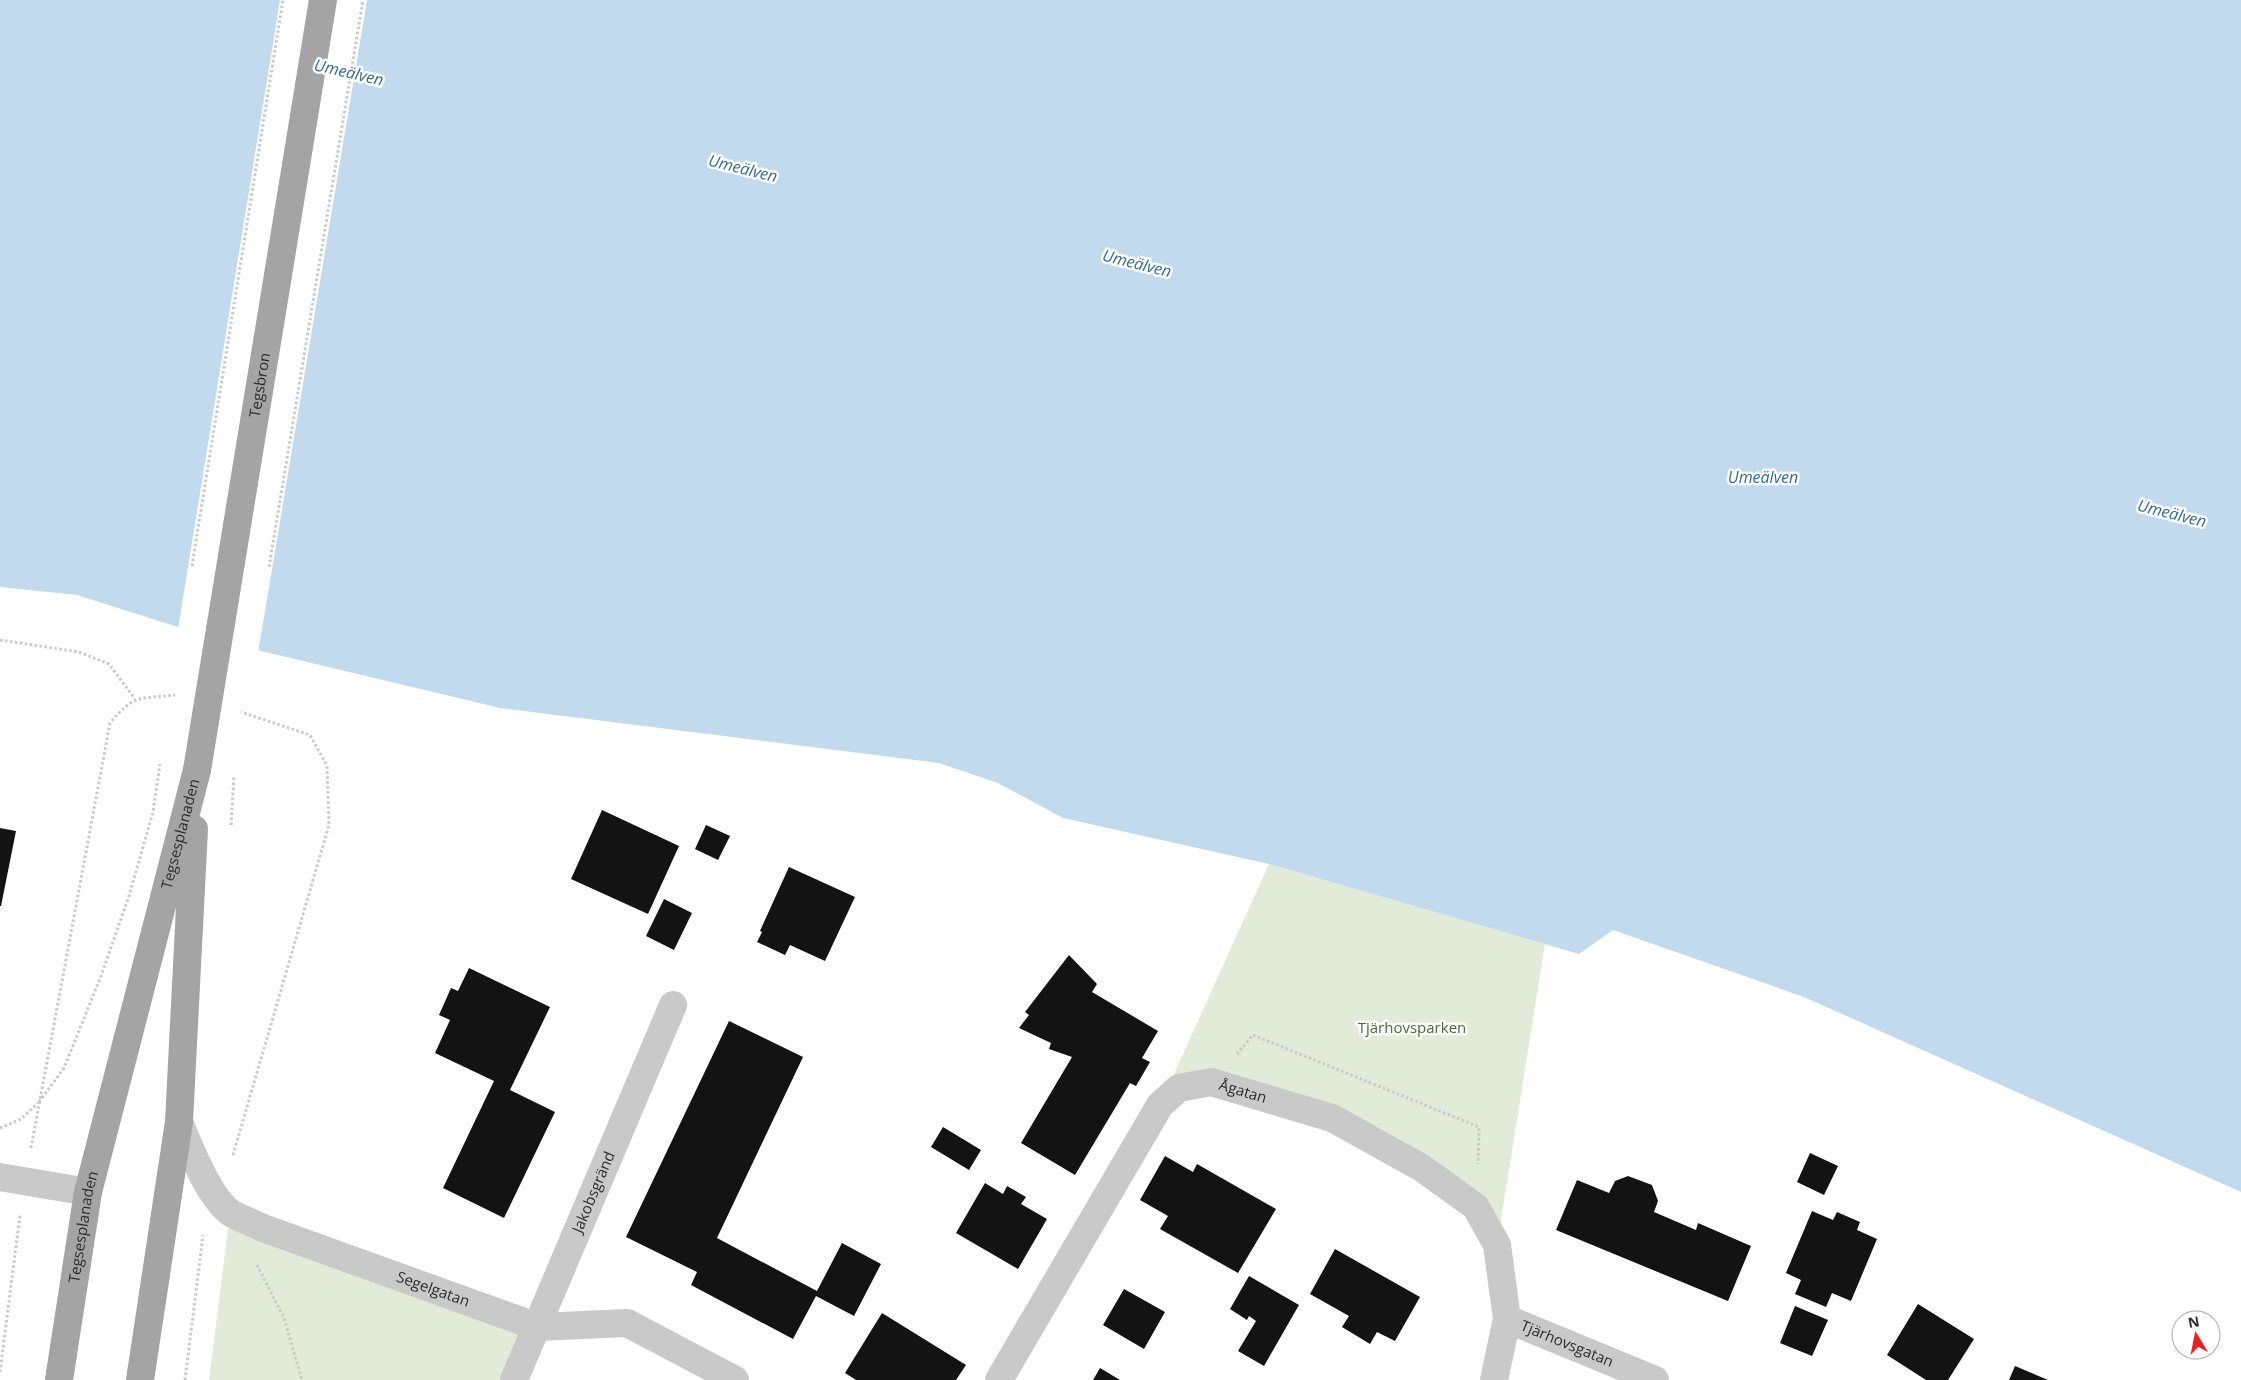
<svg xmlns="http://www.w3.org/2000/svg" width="2241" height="1380" font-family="'Open Sans',sans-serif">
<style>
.green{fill:#e1ebd7}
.water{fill:#c1daed}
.pier{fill:#fff}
.building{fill:#131313}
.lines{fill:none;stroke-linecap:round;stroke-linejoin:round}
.path{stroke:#c9c9c9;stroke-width:3;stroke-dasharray:2.5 2.5;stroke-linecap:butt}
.minor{stroke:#c9c9c9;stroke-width:28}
.major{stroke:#a4a4a4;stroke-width:28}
.path-bridge{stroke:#c9c9c9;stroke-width:3;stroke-dasharray:2.5 2.5;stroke-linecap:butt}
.major-bridge{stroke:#a4a4a4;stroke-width:28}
.labels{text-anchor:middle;stroke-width:5;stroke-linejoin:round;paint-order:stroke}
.street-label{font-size:15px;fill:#2c2c2c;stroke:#fff}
.park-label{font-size:15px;fill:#4c6a36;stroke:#fff}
.water-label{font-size:16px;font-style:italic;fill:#346b93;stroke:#fff}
</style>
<rect width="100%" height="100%" fill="#fff"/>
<!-- green -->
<path class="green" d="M1269,864L1545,944L1497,1245L1422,1168L1211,1082L1160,1105Z
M230,1212L538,1327L514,1380H209Z"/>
<!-- water -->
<path class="water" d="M0,0H2241V1192L1804,997L1613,930L1579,954L1269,864L1063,818L998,783L939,763L500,708L232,644L77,595L0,587Z"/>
<!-- pier -->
<path class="pier" d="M280,0H367L258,653L178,629Z"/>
<!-- building -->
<path class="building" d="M602,810L679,846L648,914L571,879Z
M706,825L730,836L718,860L695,849Z
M0,828L16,831L1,906H0Z
M789,867L855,897L825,961L790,945L785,955L757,942L762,932L760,931Z
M664,899L692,913L674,950L646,936Z
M1069,955L1097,984L1092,992L1158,1031L1142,1058L1150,1062L1136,1086L1130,1083L1075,1175L1021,1143L1072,1057L1049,1049L1051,1043L1019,1028L1029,1015L1025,1012Z
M469,968L550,1007L510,1090L555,1112L504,1218L443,1188L494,1081L435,1053L450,1020L439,1015L451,988L458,991Z
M729,1021L803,1057L717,1238L817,1291L842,1243L881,1264L854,1316L816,1296L793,1339L691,1285L697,1272L626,1237Z
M943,1127L981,1150L969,1170L931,1147Z
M1810,1153L1838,1166L1824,1195L1797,1182Z
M1165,1156L1193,1172L1197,1164L1276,1209L1238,1273L1160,1229L1168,1216L1140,1200Z
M1628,1176L1652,1185L1658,1201L1654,1212L1696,1230L1698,1223L1751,1246L1728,1301L1556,1230L1577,1180L1609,1193L1615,1181Z
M985,1183L1003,1194L1007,1186L1026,1197L1021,1204L1047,1219L1018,1269L956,1233Z
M1812,1211L1833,1220L1837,1212L1860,1222L1857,1230L1877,1239L1851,1301L1832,1293L1826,1307L1795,1294L1801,1280L1786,1273Z
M1335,1249L1420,1297L1395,1341L1377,1332L1370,1344L1342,1327L1349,1316L1310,1294Z
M1249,1276L1299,1305L1264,1366L1238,1351L1256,1321L1249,1316L1247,1320L1230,1309Z
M1124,1289L1165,1312L1144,1349L1103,1325Z
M1918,1304L1974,1339L1948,1380H1926L1887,1355Z
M1795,1306L1828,1320L1812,1356L1780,1343Z
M882,1313L966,1365L956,1380H856L845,1373Z
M2015,1366L2048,1380H2009Z
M1100,1368L1120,1380H1093Z"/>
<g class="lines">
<!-- path -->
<path class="path" d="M0,640L79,652L109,664L135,699
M231,825L234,777
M1237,1054L1253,1035L1479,1127L1478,1164
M0,1128L21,1119L38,1103
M31,1148L110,723C134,694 139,699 175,695
M233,1155L329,825L327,766L310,735L241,712
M257,1265L284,1318L302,1380
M0,1372L20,1215
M185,1380L203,1235"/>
<!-- minor -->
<g class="minor">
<path id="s1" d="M179,1122C189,1146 209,1198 231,1213C241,1219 253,1223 263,1228L538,1327L627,1323L735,1380"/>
<path d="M0,1177L88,1192"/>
<path id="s2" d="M1507,1319L1655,1380"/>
<path id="s3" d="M514,1380L673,1005"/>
<path id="s4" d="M999,1380L1160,1105L1179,1088L1211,1082L1332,1118L1422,1168L1476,1207L1497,1245L1507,1319L1494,1380"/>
</g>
<!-- major -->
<g class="major">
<path id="s5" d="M59,1380L88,1192L197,770"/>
<path d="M140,1380L179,1122L194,829"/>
</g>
<!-- path-bridge -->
<path class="path-bridge" d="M192,566L283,0
M269,567L363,0
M39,1102L64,1068L101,976L129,896L153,812L160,764"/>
<!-- major-bridge -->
<path class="major-bridge" id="s6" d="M197,770L323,0"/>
</g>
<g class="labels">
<!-- street labels -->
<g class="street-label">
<text dy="5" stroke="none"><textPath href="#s6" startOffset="390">Tegsbron</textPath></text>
<text dy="5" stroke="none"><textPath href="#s5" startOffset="560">Tegsesplanaden</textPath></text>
<text dy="5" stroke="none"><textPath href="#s4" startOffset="410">Ågatan</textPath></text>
<text dy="5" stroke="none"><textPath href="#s3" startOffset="204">Jakobsgränd</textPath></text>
<text dy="5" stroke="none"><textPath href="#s5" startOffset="155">Tegsesplanaden</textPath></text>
<text dy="5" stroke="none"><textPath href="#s1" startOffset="322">Segelgatan</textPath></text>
<text dy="5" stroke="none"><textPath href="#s2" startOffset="65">Tjärhovsgatan</textPath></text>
</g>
<!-- park labels -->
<g class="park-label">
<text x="1412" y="1033">Tjärhovsparken</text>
</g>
<!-- water labels -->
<g class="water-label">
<text transform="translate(349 72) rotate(13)" y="6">Umeälven</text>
<text transform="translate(743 168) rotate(14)" y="6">Umeälven</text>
<text transform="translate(1137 263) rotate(14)" y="6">Umeälven</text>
<text x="1763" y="483">Umeälven</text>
<text transform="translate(2172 513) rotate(14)" y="6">Umeälven</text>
</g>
</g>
<!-- north arrow -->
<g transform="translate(2196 1335) rotate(350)"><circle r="24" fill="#ffffff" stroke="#ababab"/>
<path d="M0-4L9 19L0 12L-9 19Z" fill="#f31d25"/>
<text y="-8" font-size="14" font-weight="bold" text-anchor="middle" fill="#2c2c2c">N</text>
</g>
</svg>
